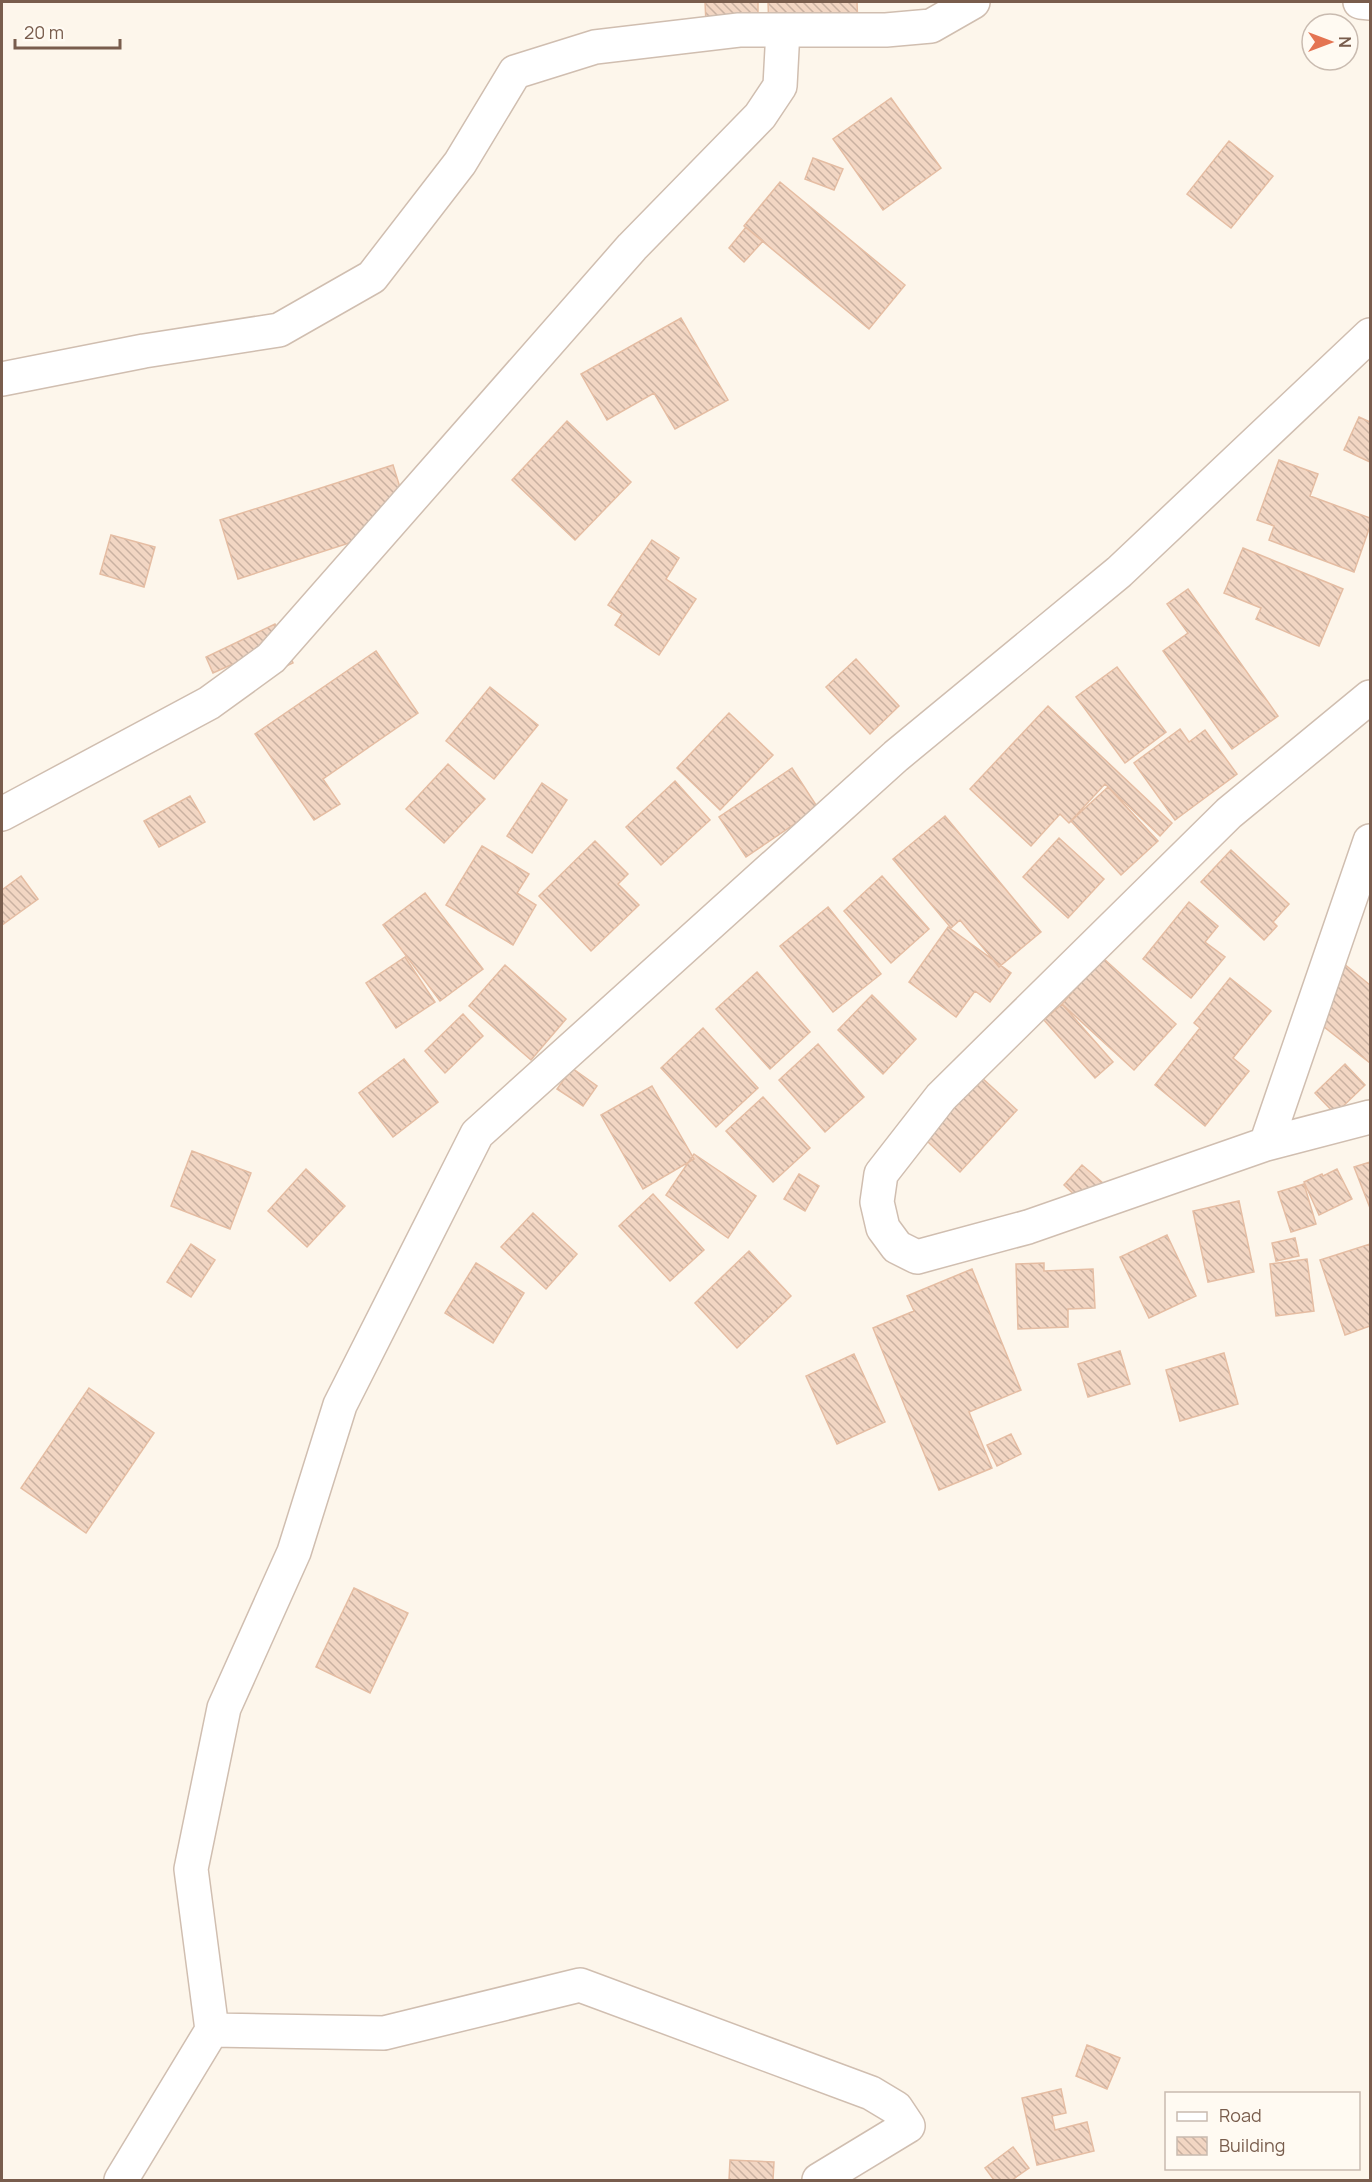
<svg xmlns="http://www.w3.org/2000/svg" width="1372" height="2182" font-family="Manrope,sans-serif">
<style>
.building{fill:url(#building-back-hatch);stroke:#e5bda3;stroke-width:1.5}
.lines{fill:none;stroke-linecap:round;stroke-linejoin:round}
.minor-casing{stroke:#d0beb0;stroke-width:36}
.minor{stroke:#fff;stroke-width:33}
</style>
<defs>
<pattern id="building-back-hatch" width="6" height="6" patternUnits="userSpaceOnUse" patternTransform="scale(1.5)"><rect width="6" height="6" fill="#f2d6c3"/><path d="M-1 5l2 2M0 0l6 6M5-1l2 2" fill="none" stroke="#c9b1a1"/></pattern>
</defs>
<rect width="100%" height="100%" fill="#fdf6eb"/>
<!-- building -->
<path class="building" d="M705,2H758V22L706,23Z
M768,2H857L858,28L769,31Z
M891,98L941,168L883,210L833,139Z
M1229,141L1273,176L1231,228L1187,194Z
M813,158L843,169L834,190L805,179Z
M780,182L905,285L869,329L744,226Z
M746,227L763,241L744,262L729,248Z
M681,318L728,400L675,429L654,393L607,420L581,374Z
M1359,417L1370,422V462L1344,450Z
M567,421L631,482L575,540L512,480Z
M1279,460L1318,474L1310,496L1370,518V526L1354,572L1269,540L1274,526L1257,520Z
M393,465L411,523L238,579L220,520Z
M111,535L155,547L144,587L100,574Z
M652,540L679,558L666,579L696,599L659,655L615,625L622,614L608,605Z
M1243,548L1343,589L1319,646L1256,619L1261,608L1224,593Z
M1188,589L1278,716L1232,749L1163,651L1188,633L1167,604Z
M275,624L293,663L243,686L233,664L213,673L206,657Z
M376,651L418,713L323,779L340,804L314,820L255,734Z
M856,659L899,706L870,734L826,687Z
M1117,667L1166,732L1125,763L1076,697Z
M490,687L538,725L494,779L446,741Z
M1048,706L1172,823L1160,836L1105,784L1069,823L1060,814L1031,846L970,789Z
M729,713L773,755L720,810L677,768Z
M1180,729L1189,742L1205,730L1237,774L1175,820L1134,763Z
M448,764L485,799L444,843L406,809Z
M792,768L818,808L746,857L719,817Z
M675,781L710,820L661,865L626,827Z
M542,783L567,800L532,853L507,836Z
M1108,787L1158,841L1121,875L1071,821Z
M190,796L205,822L159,847L144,821Z
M945,816L1041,932L999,967L960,920L951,928L893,859Z
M1059,838L1104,879L1068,918L1023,877Z
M595,841L628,874L618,884L639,905L591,951L539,896Z
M482,846L529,874L517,893L536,905L513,945L446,905Z
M1231,850L1289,904L1273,922L1277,926L1264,940L1201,882Z
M21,876L38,899L2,925V890Z
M882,876L929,929L891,963L844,911Z
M425,893L483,969L440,1001L383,925Z
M1189,902L1218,926L1205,942L1225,957L1191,998L1143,959Z
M828,907L881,974L833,1012L780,946Z
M948,927L1011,973L990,1002L975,991L956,1017L909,982Z
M405,957L435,1002L396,1028L366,983Z
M1103,958L1176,1024L1134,1070L1062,1004Z
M1343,963L1370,985V1063L1305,1012Z
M505,965L566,1019L531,1060L469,1006Z
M757,972L810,1032L770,1069L716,1009Z
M1230,978L1271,1011L1233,1058L1249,1071L1205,1126L1155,1085L1200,1028L1194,1023Z
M872,995L916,1039L883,1074L838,1030Z
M1062,1004L1113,1062L1095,1078L1044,1020Z
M463,1014L483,1036L445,1073L425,1051Z
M703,1028L758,1088L716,1127L661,1068Z
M818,1044L864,1097L825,1132L779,1080Z
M404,1059L438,1102L393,1137L359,1093Z
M1345,1064L1365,1085L1335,1114L1315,1093Z
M968,1065L1017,1110L960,1172L912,1127Z
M572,1068L597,1086L583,1106L557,1089Z
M652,1086L694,1159L643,1189L601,1115Z
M763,1097L810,1148L773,1182L726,1131Z
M192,1151L251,1173L230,1229L171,1206Z
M694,1154L756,1196L728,1238L666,1195Z
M1370,1162V1208L1354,1167Z
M1082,1165L1103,1183L1084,1204L1064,1185Z
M306,1169L345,1206L307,1247L268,1211Z
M1337,1169L1352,1199L1319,1215L1304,1182L1322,1174L1323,1176Z
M799,1174L819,1186L805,1211L784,1199Z
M1304,1184L1316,1224L1291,1232L1278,1192Z
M653,1194L704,1250L670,1281L619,1226Z
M1239,1201L1254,1272L1208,1282L1193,1211Z
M533,1213L577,1254L546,1289L501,1247Z
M1167,1235L1196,1296L1149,1318L1120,1257Z
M1295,1238L1299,1256L1276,1261L1272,1243Z
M191,1244L215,1260L191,1297L167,1282Z
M1370,1244V1326L1345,1335L1320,1260Z
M749,1251L791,1296L737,1348L695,1303Z
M1307,1259L1314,1311L1276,1316L1270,1264Z
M476,1263L524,1293L493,1343L445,1313Z
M1044,1263V1271L1093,1269L1095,1308L1068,1309V1327L1018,1329L1016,1264Z
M972,1269L1021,1390L969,1412L992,1468L939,1490L873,1328L914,1311L907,1296Z
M1120,1351L1130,1384L1088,1397L1078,1364Z
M1224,1353L1238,1404L1180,1421L1166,1370Z
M854,1354L885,1422L837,1444L806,1376Z
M89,1388L154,1433L86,1533L21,1488Z
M1011,1434L1021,1454L997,1466L987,1445Z
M354,1588L408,1613L370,1693L316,1667Z
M1087,2045L1120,2058L1107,2089L1076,2076Z
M1061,2089L1066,2113L1052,2116L1055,2130L1087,2122L1094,2151L1037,2165L1022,2098Z
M1013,2147L1029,2168L1012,2180H994L985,2168Z
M730,2160L774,2162L773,2180H729Z"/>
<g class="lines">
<!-- minor casing -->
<g class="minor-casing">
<path id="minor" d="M1360,2L1370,3
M2,379L144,351L279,330L372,277L460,163L515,72L595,47L739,30H886L931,26L973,2
M1370,697L1229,813L941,1097L881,1174L877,1202L883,1228L897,1247L917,1257L1028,1227L1266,1144L1370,1117
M2,814L209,703L271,658L632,247L760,116L780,86L783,30
M1266,1144L1370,841
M212,2030L384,2033L580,1985L871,2093L896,2108L908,2126L819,2180
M121,2180L212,2030L191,1869L224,1708L294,1552L340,1405L477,1134L896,756L1119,572L1370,335"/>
</g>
<!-- minor -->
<use href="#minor" class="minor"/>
</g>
<!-- border -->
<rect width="1372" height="2182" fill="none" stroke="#795d4d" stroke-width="6"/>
<!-- legend -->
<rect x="1165" y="2092" width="195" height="78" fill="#fffaf2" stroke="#c9bbb0" stroke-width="1.5"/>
<rect x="1177" y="2112" width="30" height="9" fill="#ffffff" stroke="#c9bbb0" stroke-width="1.5"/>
<text x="1219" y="2122" font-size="18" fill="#795d4d">Road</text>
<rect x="1177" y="2137" width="30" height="18" fill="url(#building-back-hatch)" stroke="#c9bbb0" stroke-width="1.5"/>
<text x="1219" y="2152" font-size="18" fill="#795d4d">Building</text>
<!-- north arrow -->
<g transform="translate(1330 42) rotate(90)"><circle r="28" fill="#fffaf2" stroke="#c9bbb0" stroke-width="1.5"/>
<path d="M0-4.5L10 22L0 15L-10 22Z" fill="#e47452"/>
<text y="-9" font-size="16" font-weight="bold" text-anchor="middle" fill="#795d4d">N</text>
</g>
<!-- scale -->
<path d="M15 39v9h105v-9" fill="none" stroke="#795d4d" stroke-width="3"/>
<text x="24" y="39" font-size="18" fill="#795d4d" stroke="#fffaf2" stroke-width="4.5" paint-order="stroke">20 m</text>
</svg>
